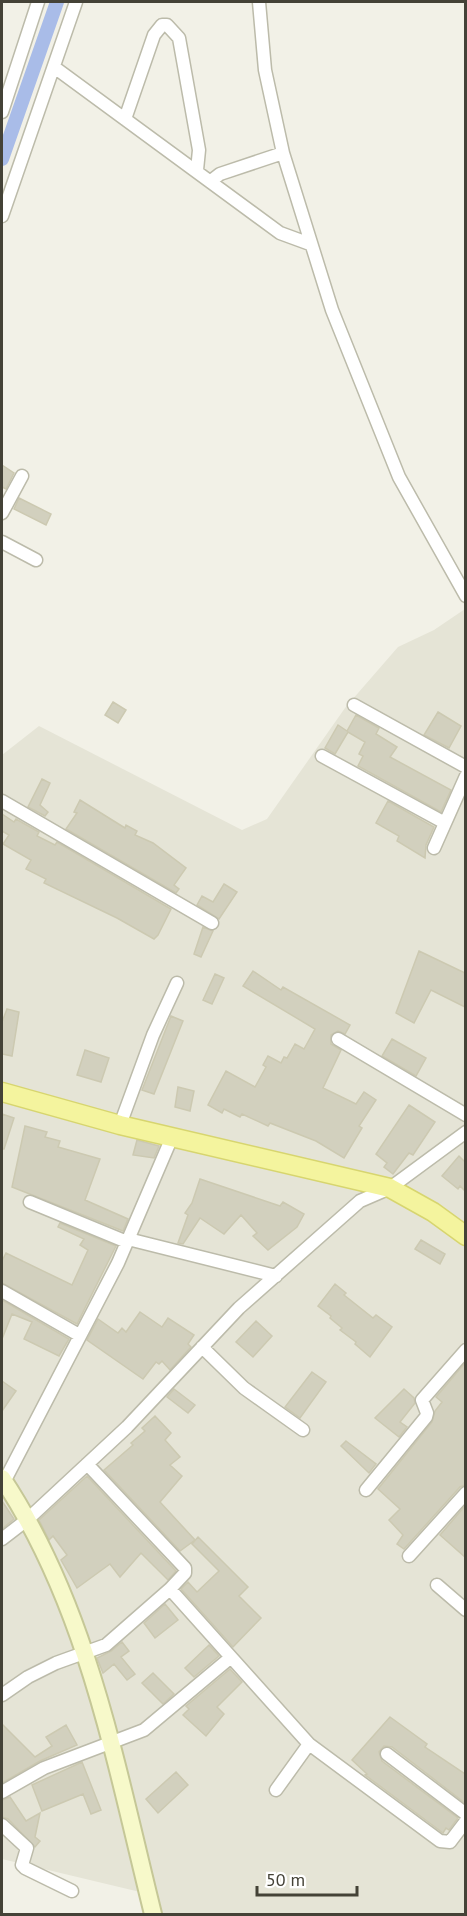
<svg xmlns="http://www.w3.org/2000/svg" width="467" height="1916" font-family="'PT Sans',sans-serif">
<style>
.residential{fill:#e5e4d6}
.lines{fill:none;stroke-linecap:round;stroke-linejoin:round}
.canal{stroke:#a9bce8;stroke-width:14}
.building{fill:#d2d0be;stroke:#ccc9b1;stroke-width:1.5}
.street-casing{stroke:#bcbbaa;stroke-width:15}
.secondary-casing{stroke:#c5c797;stroke-width:20}
.primary-casing{stroke:#d7d56f;stroke-width:21}
.street{stroke:#fff;stroke-width:12}
.secondary{stroke:#f7f9ca;stroke-width:16}
.primary{stroke:#f4f49e;stroke-width:18}
</style>
<rect width="100%" height="100%" fill="#f2f1e7"/>
<!-- residential -->
<path class="residential" d="M465,609V1914H154L140,1892L2,1859V755L39,726L242,830L267,819L345,708L398,647L434,630Z"/>
<g class="lines">
<!-- canal -->
<path class="canal" d="M2,159L57,2"/>
</g>
<!-- building -->
<path class="building" d="M2,465L14,473L6,489L2,487Z
M19,498L51,514L46,525L14,509Z
M113,702L126,710L118,723L105,715Z
M438,712L461,726L449,748L424,735Z
M356,715L379,728L376,734L397,747L390,757L451,790L441,812L358,766L363,756L359,754L365,742L348,732L335,754L325,748L338,725L347,731Z
M42,779L50,783L40,805L48,812L45,816L28,807Z
M80,800L125,828L126,825L137,831L135,835L153,843L186,868L174,885L179,889L176,893L66,829L77,813L74,812Z
M388,801L434,827L426,845L425,858L397,841L399,836L376,823Z
M2,814L14,822L16,819L39,832L37,836L55,845L57,842L171,909L158,935L154,939L117,918L44,883L46,879L26,869L31,860L3,844L9,835L2,831Z
M224,884L237,892L219,919L197,905L202,896L213,902Z
M203,927L213,931L201,957L194,954Z
M419,951L465,973V1007L431,990L414,1023L396,1013Z
M253,971L281,990L283,987L350,1025L345,1034L338,1031L331,1035V1044L341,1050L323,1088L356,1104L364,1092L376,1100L359,1126L362,1128L344,1158L316,1141L270,1123L268,1126L242,1114L240,1117L224,1109L222,1113L208,1105L226,1071L255,1087L266,1067L263,1065L268,1056L281,1063L284,1057L287,1058L295,1044L304,1049L315,1029L243,986Z
M215,974L224,978L212,1004L203,1000Z
M7,1009L19,1012L12,1056L2,1054V1022Z
M171,1016L183,1021L154,1094L142,1090Z
M392,1039L426,1058L416,1076L382,1056Z
M85,1050L109,1058L101,1082L77,1075Z
M178,1087L194,1091L190,1111L175,1107Z
M409,1105L435,1122L413,1155L409,1153L393,1174L384,1167L387,1163L376,1154Z
M2,1114L14,1118L4,1149H2Z
M25,1126L47,1132L45,1137L60,1141L58,1147L100,1159L85,1200L128,1219L123,1231L12,1187Z
M137,1140L159,1146L154,1158L133,1155Z
M459,1156L465,1162V1191L460,1186L458,1189L442,1176Z
M200,1179L280,1206L283,1202L304,1214L297,1227L268,1250L253,1236L257,1233L241,1215L224,1234L200,1218L183,1244L178,1243L188,1215L185,1213L192,1203Z
M60,1223L116,1246L77,1324L2,1283V1261L6,1253L72,1285L88,1250L80,1245L84,1239L58,1227Z
M421,1240L445,1254L440,1264L415,1249Z
M335,1284L346,1293L344,1295L373,1318L376,1315L392,1327L370,1357L355,1344L356,1342L340,1330L342,1328L330,1318L331,1316L318,1306Z
M2,1300L69,1339L59,1356L24,1339L32,1322L12,1314L2,1339Z
M140,1312L162,1327L168,1318L194,1335L188,1344L191,1347L170,1370L162,1361L159,1364L156,1362L143,1379L87,1340L98,1319L118,1333L122,1328L126,1332Z
M256,1321L272,1336L253,1357L236,1342Z
M465,1363V1485L460,1487L404,1549L397,1544L403,1535L389,1520L400,1509L378,1489L432,1422L435,1411L442,1402L436,1397Z
M312,1372L326,1382L300,1418L285,1407Z
M2,1381L16,1391L2,1411Z
M174,1389L195,1405L188,1413L167,1397Z
M404,1389L414,1398L415,1403L400,1422L407,1427L399,1437L375,1418Z
M155,1416L171,1433L165,1440L180,1457L170,1465L182,1476L160,1502L195,1540L180,1551L104,1470L133,1445L131,1443L145,1431L142,1428Z
M346,1441L376,1464L369,1473L341,1446Z
M87,1476L176,1571L168,1580L141,1553L120,1577L110,1564L77,1588L61,1560L67,1555L53,1536L49,1540L39,1520Z
M2,1501L14,1519L2,1529Z
M465,1506V1557L440,1535Z
M198,1537L248,1587L239,1596L261,1618L233,1647L181,1589L188,1582L197,1592L219,1571L192,1544Z
M165,1604L178,1620L155,1638L144,1623Z
M122,1642L129,1651L121,1657L135,1674L127,1680L114,1664L103,1673L97,1658L111,1651Z
M209,1645L219,1656L194,1677L185,1668Z
M230,1669L242,1682L217,1707L224,1714L206,1736L183,1715L189,1709L186,1706Z
M153,1673L174,1694L163,1704L142,1683Z
M390,1717L427,1744L425,1747L465,1774V1803L392,1747L384,1746L379,1752L382,1761L458,1818L449,1830L446,1828L443,1833L365,1775L367,1774L352,1760Z
M2,1724L35,1757L52,1746L46,1737L66,1725L77,1745L40,1761L2,1783Z
M82,1762L101,1810L91,1814L83,1794L42,1811L32,1785Z
M176,1772L188,1785L158,1813L146,1799Z
M10,1797L26,1821L40,1813L35,1837L40,1841L35,1847L8,1819L2,1817V1800Z"/>
<g class="lines">
<!-- street casing -->
<g class="street-casing">
<path id="street" d="M259,2L265,70L283,153L332,310L399,477L466,596
M54,67L280,233L310,244
M2,112L38,2
M125,119L154,35L162,25H167L179,38L199,150L197,170
M211,181L220,174L283,153
M2,216L76,2
M2,513L22,476
M2,542L36,560
M354,705L466,767
M322,756L445,823
M2,801L212,923
M434,848L466,776
M338,1039L466,1115
M120,1125L153,1035L177,983
M30,1202L127,1242
M128,1239L276,1276
M2,1291L79,1335
M202,1347L244,1388L303,1430
M4,1482L118,1263L172,1137
M366,1490L426,1417L427,1413L422,1400L466,1350
M2,1539L28,1519L127,1427L239,1308L360,1201L390,1188L466,1132
M409,1556L466,1493
M437,1585L466,1610
M170,1589L309,1744
M2,1695L28,1677L56,1663L106,1645L170,1589L185,1573V1568L87,1464
M387,1754L466,1814
M276,1790L309,1744L440,1841L450,1842L466,1821
M2,1792L44,1768L144,1730L230,1658
M2,1825L27,1848L22,1865L25,1868L72,1891"/>
</g>
<!-- secondary casing -->
<g class="secondary-casing">
<path id="secondary" d="M2,1478C88,1607 116,1766 153,1914"/>
</g>
<!-- primary casing -->
<g class="primary-casing">
<path id="primary" d="M2,1092L120,1125L390,1188L433,1212L466,1236"/>
</g>
<!-- street -->
<use href="#street" class="street"/>
<!-- secondary -->
<use href="#secondary" class="secondary"/>
<!-- primary -->
<use href="#primary" class="primary"/>
</g>
<!-- border -->
<rect width="467" height="1916" fill="none" stroke="#444237" stroke-width="6"/>
<!-- scale -->
<path d="M257 1886v9h100v-9" fill="none" stroke="#444237" stroke-width="3"/>
<text x="266" y="1886" font-size="18" fill="#444237" stroke="#ffffff" stroke-width="4.5" paint-order="stroke">50 m</text>
</svg>
